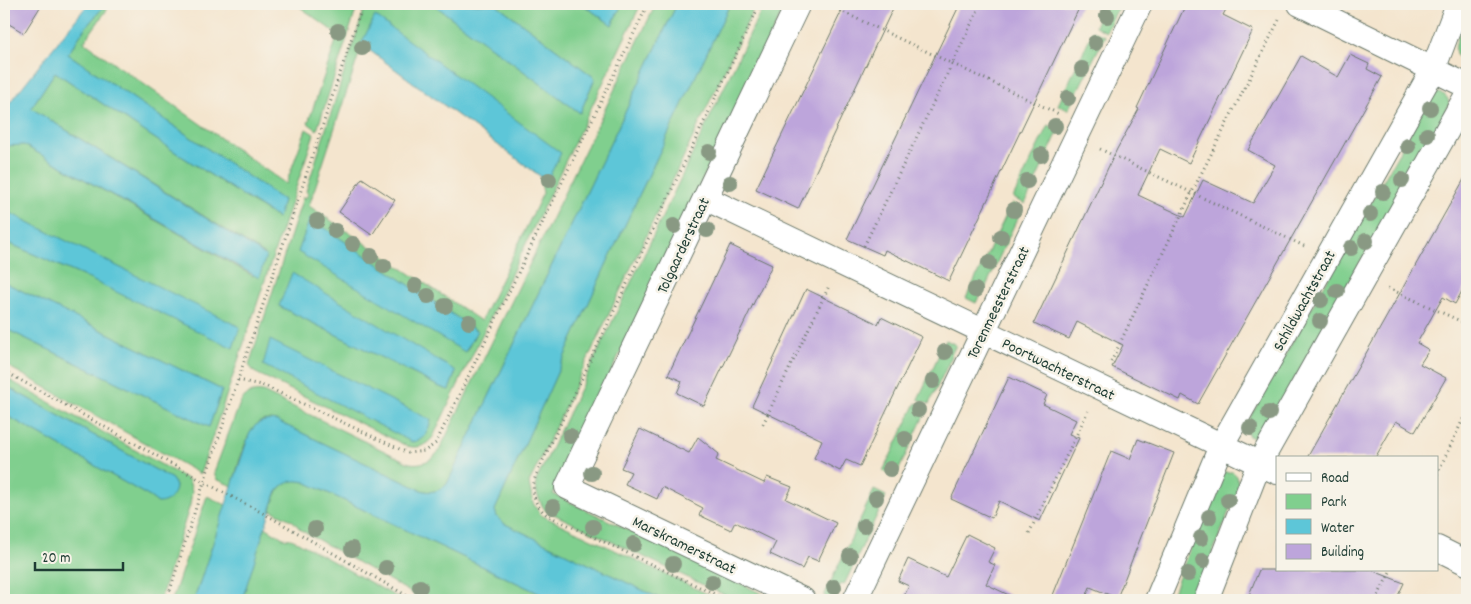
<svg xmlns="http://www.w3.org/2000/svg" width="1471" height="604" font-family="Dekko,sans-serif">
<style>
.green{fill:#80cf8e;stroke:#508661;fill-rule:evenodd}
.water{fill:#5dc6d8;stroke:#3e8286}
.building{fill:#bda5db}
.lines{fill:none;stroke-linecap:round;stroke-linejoin:round}
.street-casing{stroke:#6a786a;stroke-width:26}
.path{stroke:#6a786a;stroke-width:3;stroke-dasharray:1 4;stroke-linecap:butt}
.street{stroke:#fff;stroke-width:24}
.tree{fill:#899983}
.labels{text-anchor:middle;stroke-width:5;stroke-linejoin:round;paint-order:stroke}
.street-label{font-size:16px;fill:#1f3d34;stroke:#f7f3e8}
</style>
<rect width="100%" height="100%" fill="#f7f3e8"/>
<filter id="ink" filterUnits="userSpaceOnUse"><feTurbulence type="fractalNoise" baseFrequency=".02" numOctaves="2"/><feDisplacementMap in="SourceGraphic" scale="10" xChannelSelector="R" yChannelSelector="G"/><feConvolveMatrix kernelMatrix="1 2 1 2 8 2 1 2 1" color-interpolation-filters="sRGB"/></filter>
<filter id="wash" filterUnits="userSpaceOnUse"><feTurbulence type="fractalNoise" baseFrequency=".0096" numOctaves="4" result="noise"/><feDisplacementMap in="SourceGraphic" scale="20" xChannelSelector="R" yChannelSelector="G"/><feGaussianBlur stdDeviation="1.12" result="paint"/><feColorMatrix in="noise" values="0 0 0 0 0 0 0 0 0 0 0 0 0 0 0 0 0 1.4 0 .05"/><feComposite in="paint" operator="in"/></filter>
<g filter="url(#wash)">
<rect width="100%" height="100%" fill="#f4e5ce"/>
<!-- green -->
<path class="green" d="M106,4H111L84,42L286,184L306,129L314,134L200,474L4,364V328L209,427L222,390L4,282V241L85,277L240,328L4,210L5,145H24L253,276L266,255L31,108L55,72L175,152L277,218L283,200L68,54L85,28Z
M296,4H358L317,130L308,123L338,35Z
M366,4H433L580,113L595,78L496,4H582L612,25L622,4H641L433,437C426,446 418,449 407,446L254,372L249,365L303,197L306,198L308,194L306,191ZM361,44L547,181L540,177L543,193L481,321L309,206L360,51L367,49ZM310,218L477,331L466,352ZM279,306L456,371L449,390L440,387Z
M656,4H677L447,484C439,492 431,493 421,490L277,421C271,420 264,419 258,423C245,433 237,471 232,486L216,479L214,472L240,403C245,394 253,390 263,392L409,463C422,465 431,461 439,451Z
M730,4H756L529,483L533,503L541,515L720,600H663L503,523L497,517L495,510L605,267Z
M764,4H786L553,494L775,600H735L545,510C539,501 535,492 536,481Z
M1106,4H1120L1106,32L1095,26Z
M1467,14V59C1443,60 1463,26 1467,14Z
M1093,31L1105,36L1068,110L1058,105Z
M1437,93C1445,93 1449,98 1449,105L1264,433L1254,438L1249,436L1244,428L1431,96Z
M1048,125L1058,129V132L1025,204L1013,198Z
M1012,203L1022,208L983,293L981,292L976,303L966,298Z
M946,340L956,345L951,355L952,356L929,404L918,399Z
M4,377L189,480L192,491L190,505L160,600H4V414L150,497L158,503C167,499 175,497 176,486L172,479L4,385Z
M916,403L927,409L896,476L883,471Z
M1224,472H1233L1237,476L1239,486L1194,600H1170L1218,479Z
M293,480L305,482L553,600H424L301,530L293,521L271,510C275,495 278,485 293,480Z
M874,490L886,496L844,585L841,584L832,600L824,596Z
M207,496L226,505L194,600H172Z
M265,527L283,538L291,539L298,542L402,600H242Z"/>
<!-- water -->
<path class="water" d="M88,4H106L85,28L68,54L283,200L278,218L175,152L55,72L31,108L266,256L259,278L24,145L4,146V110Z
M433,4H496L595,78L580,113Z
M582,4H622L612,25Z
M677,4H730L605,267L495,510L497,517L503,523L663,600H553L305,482C292,479 284,482 276,493L242,600H194L249,435C255,422 264,419 277,421L421,490C431,493 439,492 447,484Z
M375,16L561,153L547,181L361,44Z
M4,210L240,327L233,348L85,277L4,241Z
M310,218L477,331L465,352L298,252Z
M292,273L456,371L449,390L440,387L279,306Z
M4,282L222,390L209,427L4,328Z
M270,340L431,420C428,431 425,441 412,442L263,365Z
M4,385L172,479L176,486C176,495 168,503 158,503L150,497L4,414Z"/>
<g id="blocks">
<!-- building -->
<path class="building" d="M4,4H42L24,33L4,21Z
M845,4H895L798,209L756,189Z
M960,4H1081L949,281L885,250L883,255L847,239Z
M1186,4H1229L1223,15L1253,30L1189,163L1160,149L1138,195L1185,217L1203,180L1253,203L1275,165L1248,150L1301,56L1338,77L1350,55L1369,64L1367,69L1382,77L1198,404L1182,395L1180,400L1112,367L1123,345L1077,322L1069,339L1034,323L1117,149L1139,109L1137,108Z
M1467,174V282L1455,304L1443,297L1417,343L1429,350L1420,364L1446,378L1415,432L1396,421L1375,458H1307Z
M362,178L395,200L372,235L339,212Z
M730,245L772,265L704,406L677,393L682,381L668,375Z
M806,289L878,324L881,317L922,337L860,466L846,460L840,471L814,458L822,440L752,406Z
M1009,377L1047,395L1043,404L1076,420L1069,434L1079,438L1040,521L999,501L992,518L951,499Z
M640,429L689,453L698,437L719,454L716,460L764,483L767,477L792,487L786,499L836,523L818,561L808,557L802,569L770,554L776,542L735,522L731,530L699,515L703,508L662,487L657,499L625,484L631,472L621,468Z
M1138,439L1174,453L1117,598L1090,587L1085,600H1051L1111,451L1130,459Z
M967,534L995,548L988,562L995,565L986,584L1019,600H902L909,586L898,581L908,559L946,577Z
M1259,570H1371L1404,583L1396,600H1247Z"/>
</g>
</g>
<g filter="url(#ink)">
<use href="#blocks" fill-opacity="0" stroke="#6a786a" stroke-width="1"/>
<g class="lines">
<!-- street casing -->
<g class="street-casing">
<path id="street" d="M798,4L567,487L803,600
M1300,4L1467,86
M705,198L1277,472
M1437,548L1467,563
M855,600L1140,4
M1157,600L1221,446L1433,70L1458,4
M1206,600L1259,464L1467,95"/>
</g>
<!-- path -->
<path class="path" d="M826,4L1059,114
M1100,149L1304,246
M864,246L981,4
M1388,288L1467,324
M1111,362L1192,192L1279,20
M4,371L204,482L272,518L414,600
M238,380L265,386L408,453L425,451L436,443L648,4
M763,424L829,286
M1437,474L1467,411
M1029,533L1088,411
M167,600L204,482L363,4
M727,600L549,516C534,507 530,491 536,475L760,4
M1376,600L1391,570"/>
<!-- street -->
<use href="#street" class="street"/>
</g>
<!-- trees -->
<g class="tree">
<circle cx="1107" cy="16" r="8"/>
<circle cx="338" cy="31" r="8"/>
<circle cx="1095" cy="43" r="8"/>
<circle cx="362" cy="48" r="8"/>
<circle cx="1082" cy="69" r="8"/>
<circle cx="1068" cy="98" r="8"/>
<circle cx="1430" cy="108" r="8"/>
<circle cx="1055" cy="126" r="8"/>
<circle cx="1427" cy="135" r="8"/>
<circle cx="1408" cy="146" r="8"/>
<circle cx="709" cy="152" r="8"/>
<circle cx="1041" cy="155" r="8"/>
<circle cx="549" cy="180" r="8"/>
<circle cx="1402" cy="180" r="8"/>
<circle cx="1027" cy="181" r="8"/>
<circle cx="730" cy="183" r="8"/>
<circle cx="1383" cy="192" r="8"/>
<circle cx="1014" cy="210" r="8"/>
<circle cx="1370" cy="214" r="8"/>
<circle cx="317" cy="221" r="8"/>
<circle cx="674" cy="226" r="8"/>
<circle cx="707" cy="230" r="8"/>
<circle cx="335" cy="231" r="8"/>
<circle cx="1001" cy="237" r="8"/>
<circle cx="1366" cy="241" r="8"/>
<circle cx="353" cy="244" r="8"/>
<circle cx="1351" cy="248" r="8"/>
<circle cx="371" cy="256" r="8"/>
<circle cx="989" cy="263" r="8"/>
<circle cx="384" cy="266" r="8"/>
<circle cx="415" cy="286" r="8"/>
<circle cx="975" cy="290" r="8"/>
<circle cx="1337" cy="291" r="8"/>
<circle cx="428" cy="296" r="8"/>
<circle cx="1321" cy="300" r="8"/>
<circle cx="445" cy="306" r="8"/>
<circle cx="1320" cy="321" r="8"/>
<circle cx="469" cy="322" r="8"/>
<circle cx="945" cy="352" r="8"/>
<circle cx="933" cy="381" r="8"/>
<circle cx="918" cy="410" r="8"/>
<circle cx="1269" cy="413" r="8"/>
<circle cx="1250" cy="428" r="8"/>
<circle cx="570" cy="436" r="8"/>
<circle cx="905" cy="439" r="8"/>
<circle cx="890" cy="469" r="8"/>
<circle cx="592" cy="473" r="8"/>
<circle cx="876" cy="498" r="8"/>
<circle cx="1228" cy="500" r="8"/>
<circle cx="553" cy="507" r="8"/>
<circle cx="1209" cy="517" r="8"/>
<circle cx="864" cy="526" r="8"/>
<circle cx="593" cy="527" r="8"/>
<circle cx="315" cy="529" r="8"/>
<circle cx="1201" cy="538" r="8"/>
<circle cx="634" cy="544" r="8"/>
<circle cx="352" cy="549" r="8"/>
<circle cx="850" cy="556" r="8"/>
<circle cx="1203" cy="561" r="8"/>
<circle cx="673" cy="564" r="8"/>
<circle cx="386" cy="568" r="8"/>
<circle cx="1188" cy="574" r="8"/>
<circle cx="712" cy="582" r="8"/>
<circle cx="420" cy="587" r="8"/>
<circle cx="834" cy="587" r="8"/>
</g>
</g>
<g class="labels">
<!-- street labels -->
<g class="street-label">
<text transform="translate(682 245) rotate(-65)" y="6">Tolgaarderstraat</text>
<text transform="translate(1303 300) rotate(-61)" y="6">Schildwachtstraat</text>
<text transform="translate(997 302) rotate(-64)" y="6">Torenmeesterstraat</text>
<text transform="translate(1059 368) rotate(26)" y="6">Poortwachterstraat</text>
<text transform="translate(685 544) rotate(26)" y="6">Marskramerstraat</text>
</g>
</g>
<!-- margin -->
<rect width="1471" height="604" fill="none" stroke="#f7f3e8" stroke-width="20"/>
<!-- legend -->
<rect x="1276" y="456" width="162" height="115" fill="#f7f3e8" stroke="#a1aaa0"/>
<rect x="1286" y="473" width="25" height="8" fill="#ffffff" stroke="#a1aaa0"/>
<text x="1321" y="482" font-size="15" fill="#1f3d34">Road</text>
<rect x="1286" y="494" width="25" height="15" fill="#80cf8e" stroke="#a1aaa0"/>
<text x="1321" y="506" font-size="15" fill="#1f3d34">Park</text>
<rect x="1286" y="519" width="25" height="15" fill="#5dc6d8" stroke="#a1aaa0"/>
<text x="1321" y="532" font-size="15" fill="#1f3d34">Water</text>
<rect x="1286" y="544" width="25" height="15" fill="#bda5db" stroke="#a1aaa0"/>
<text x="1321" y="556" font-size="15" fill="#1f3d34">Building</text>
<!-- scale -->
<path d="M35 562v8h88v-8" fill="none" stroke="#1f3d34" stroke-width="2.5"/>
<text x="42" y="562" font-size="15" fill="#1f3d34" stroke="#f7f3e8" stroke-width="4" paint-order="stroke">20 m</text>
</svg>
